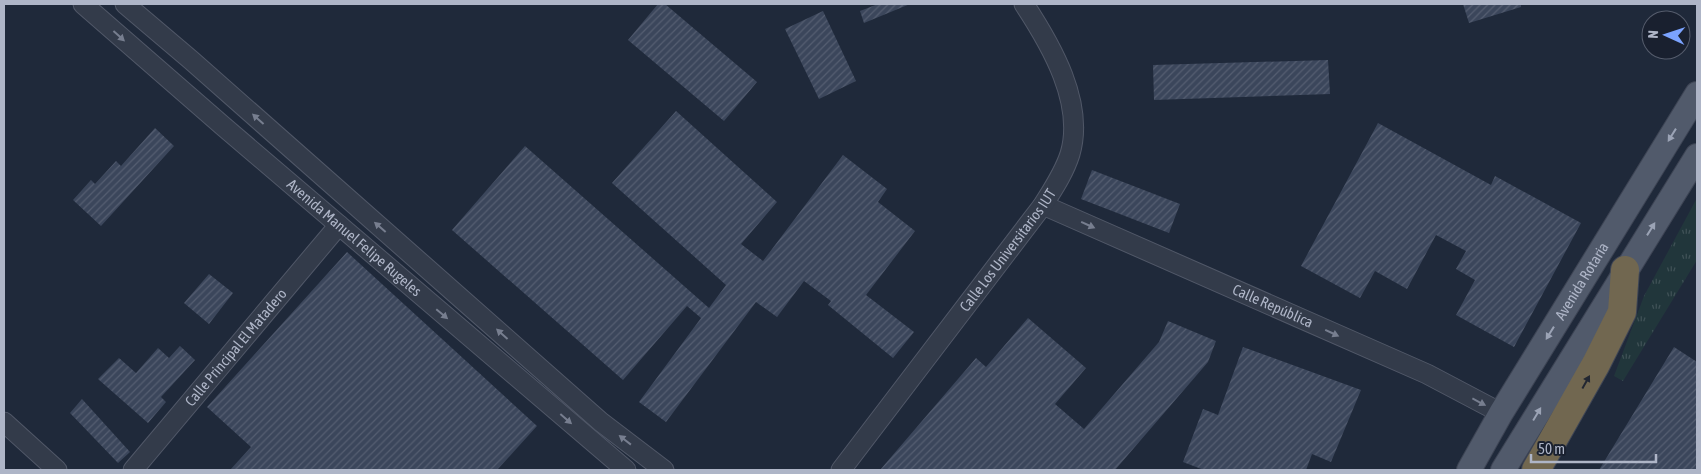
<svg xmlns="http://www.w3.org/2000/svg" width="1701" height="474" font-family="'Asap Condensed',sans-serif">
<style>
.grass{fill:url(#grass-tufts)}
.building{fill:url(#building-hatch)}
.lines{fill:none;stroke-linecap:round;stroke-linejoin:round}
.minor-casing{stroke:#515868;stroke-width:21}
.major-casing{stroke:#3d4454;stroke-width:26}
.highway-casing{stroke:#3e4555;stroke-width:30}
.minor{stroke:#333b4a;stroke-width:19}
.major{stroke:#515a6b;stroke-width:24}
.highway{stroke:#716750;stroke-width:28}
.oneway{fill:#777e8f}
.oneway2{fill:#9ba3b5}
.oneway3{fill:#222732}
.labels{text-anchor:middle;stroke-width:4;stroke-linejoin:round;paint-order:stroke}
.street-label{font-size:15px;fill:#aeb5c7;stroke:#19202f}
</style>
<defs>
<pattern id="grass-tufts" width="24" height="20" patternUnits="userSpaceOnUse" patternTransform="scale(1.25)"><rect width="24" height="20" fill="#21363b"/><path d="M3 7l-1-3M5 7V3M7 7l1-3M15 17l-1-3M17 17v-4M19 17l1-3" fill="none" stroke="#3f5156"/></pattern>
<pattern id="building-hatch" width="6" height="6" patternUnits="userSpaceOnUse" patternTransform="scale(1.25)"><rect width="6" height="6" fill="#3b465b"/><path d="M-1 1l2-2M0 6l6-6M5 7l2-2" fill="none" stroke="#555e71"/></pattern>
</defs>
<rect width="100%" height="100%" fill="#1f293a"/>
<!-- grass -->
<path class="grass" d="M1697,198V260L1623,381L1614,376L1644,296Z"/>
<!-- building -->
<path class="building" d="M658,4H665L757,82L724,121L628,40Z
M878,4H910L864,23L860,11Z
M1463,4H1521V7L1469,23Z
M823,11L856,81L819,99L785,29Z
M1328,60L1330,94L1154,100L1153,65Z
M676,111L777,202L741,244L763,261L843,155L887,189L878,202L915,231L866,295L914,332L893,358L828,305L831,301L804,281L777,317L756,302L666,422L639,402L701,318L687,306L623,380L452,230L525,146L709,308L726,285L612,183Z
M1378,123L1491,185L1495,176L1581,223L1514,347L1456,315L1475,280L1456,269L1466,251L1436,235L1407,289L1375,271L1360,298L1301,266Z
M155,128L174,146L101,226L73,200L91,180L95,184L116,161L121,166Z
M1092,170L1180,204L1169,233L1081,199Z
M347,252L537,426L497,470H230L251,447L207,407Z
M209,274L233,293L209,324L184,303Z
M1028,318L1086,368L1055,404L1084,429L1159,342L1168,321L1216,341L1208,362L1115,470H880L976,358L986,367Z
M180,346L195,360L161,397L166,402L148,423L98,379L119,358L136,373L158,348L169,358Z
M1243,347L1361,390L1331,462L1312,454L1306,470H1204L1183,462L1203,409L1218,415Z
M1674,347L1697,362V470H1599Z
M82,399L130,452L118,463L70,413Z"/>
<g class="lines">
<!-- minor casing -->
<g class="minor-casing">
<g id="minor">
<path id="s1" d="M83,4L223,126L626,470"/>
<path d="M125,4L191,60L601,422L664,470"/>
<path id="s2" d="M1043,205L1427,374L1501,413"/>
<path d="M4,422L57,470"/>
<path id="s3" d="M133,470L339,225"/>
<path id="s4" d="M841,470L1043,205C1053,189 1064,173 1070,154C1085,103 1051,45 1024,4"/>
</g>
</g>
<!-- major casing -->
<g class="major-casing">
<g id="major">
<path id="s5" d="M1469,470L1501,413L1697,94"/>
<path d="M1503,470L1697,156"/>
</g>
</g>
<!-- highway casing -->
<g class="highway-casing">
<path id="highway" d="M1536,470L1596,364L1622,312L1625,270"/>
</g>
<!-- minor -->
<use href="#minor" class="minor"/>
<!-- major -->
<use href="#major" class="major"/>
<!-- highway -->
<use href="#highway" class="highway"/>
</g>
<!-- one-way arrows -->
<defs><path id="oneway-solid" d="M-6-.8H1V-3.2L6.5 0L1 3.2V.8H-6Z" transform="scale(1.25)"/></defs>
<g class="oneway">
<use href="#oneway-solid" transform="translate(119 36) rotate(42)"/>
<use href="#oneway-solid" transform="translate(258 119) rotate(-138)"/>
<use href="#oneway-solid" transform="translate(1088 225) rotate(24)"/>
<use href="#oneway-solid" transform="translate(380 227) rotate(-139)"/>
<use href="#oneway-solid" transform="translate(442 314) rotate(40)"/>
<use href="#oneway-solid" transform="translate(1332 333) rotate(25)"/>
<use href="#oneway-solid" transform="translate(502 334) rotate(-138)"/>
<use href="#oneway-solid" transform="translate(1479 402) rotate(28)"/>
<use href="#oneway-solid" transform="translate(566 419) rotate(41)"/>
<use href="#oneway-solid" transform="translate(625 440) rotate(-142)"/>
</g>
<g class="oneway2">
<use href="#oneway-solid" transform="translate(1672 135) rotate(122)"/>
<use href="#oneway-solid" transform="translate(1651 229) rotate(-58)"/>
<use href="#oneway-solid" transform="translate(1550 333) rotate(122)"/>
<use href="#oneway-solid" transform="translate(1537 414) rotate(-59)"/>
</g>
<use class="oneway3" href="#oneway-solid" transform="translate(1586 382) rotate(-61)"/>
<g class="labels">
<!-- street labels -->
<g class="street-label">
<text dy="5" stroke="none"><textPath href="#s1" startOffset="358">Avenida Manuel Felipe Rugeles</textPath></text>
<text dy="5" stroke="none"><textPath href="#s4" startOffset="276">Calle Los Universitarios IUT</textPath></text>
<text dy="5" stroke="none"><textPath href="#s5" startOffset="220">Avenida Rotaria</textPath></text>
<text dy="5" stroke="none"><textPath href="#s2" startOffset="251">Calle República</textPath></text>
<text dy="5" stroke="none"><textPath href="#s3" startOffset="160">Calle Principal El Matadero</textPath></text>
</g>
</g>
<!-- border -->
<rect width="1701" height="474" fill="none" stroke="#aeb5c7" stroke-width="10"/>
<!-- north arrow -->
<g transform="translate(1666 35) rotate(273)"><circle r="24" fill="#19202f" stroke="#555c6c"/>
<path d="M0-4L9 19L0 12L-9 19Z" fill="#7ba3ff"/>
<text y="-8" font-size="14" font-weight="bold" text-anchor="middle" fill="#aeb5c7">N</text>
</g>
<!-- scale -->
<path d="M1531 454v8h125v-8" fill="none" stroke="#aeb5c7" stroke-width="2.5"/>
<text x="1538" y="454" font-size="15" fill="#aeb5c7" stroke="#19202f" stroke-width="4" paint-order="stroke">50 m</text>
</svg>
